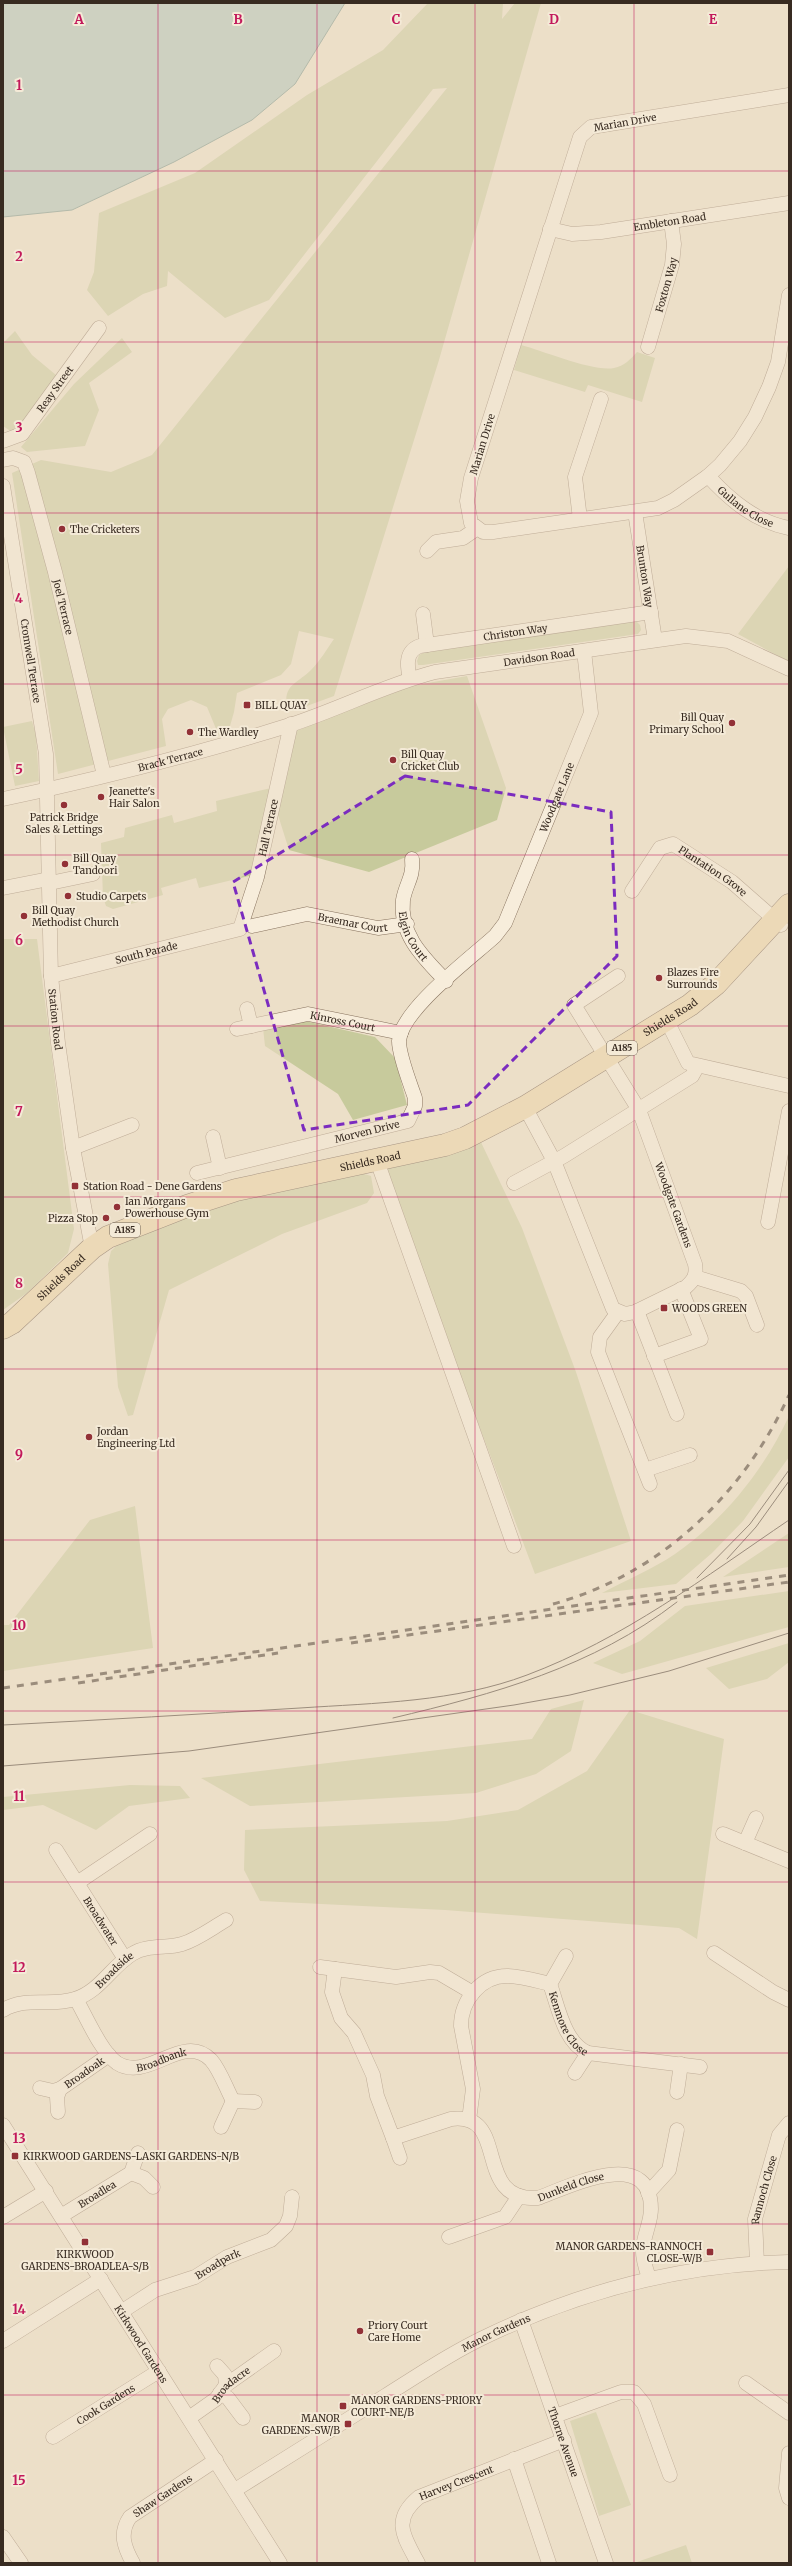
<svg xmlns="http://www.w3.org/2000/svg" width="792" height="2566" font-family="Merriweather,serif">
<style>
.green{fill:#c7ca9c}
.water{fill:#a8c0b8;stroke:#6f8e85}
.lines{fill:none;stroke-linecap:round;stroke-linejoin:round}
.minor-casing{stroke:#87725e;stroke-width:15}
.primary-casing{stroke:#554032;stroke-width:23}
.minor{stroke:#f7eddb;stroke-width:14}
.primary{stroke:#ecd2a2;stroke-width:22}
.tram{stroke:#382b21;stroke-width:1}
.rail{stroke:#382b21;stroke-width:3;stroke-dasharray:7 7;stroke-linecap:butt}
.marked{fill:none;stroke:#7b2cbf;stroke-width:3;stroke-dasharray:8 5;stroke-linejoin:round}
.grid{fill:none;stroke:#c2185b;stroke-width:1;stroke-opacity:0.55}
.poi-dot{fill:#923137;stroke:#f4ead7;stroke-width:1.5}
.labels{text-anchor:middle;stroke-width:4;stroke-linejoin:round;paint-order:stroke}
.shield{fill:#f4ead7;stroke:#706458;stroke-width:1}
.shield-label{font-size:9px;font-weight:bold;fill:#382b21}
.street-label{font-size:10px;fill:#382b21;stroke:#f4ead7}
.poi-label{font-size:10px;fill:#382b21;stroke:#f4ead7;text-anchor:start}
.grid-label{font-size:13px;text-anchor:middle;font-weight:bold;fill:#c2185b;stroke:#f4ead7;stroke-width:4;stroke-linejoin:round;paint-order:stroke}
</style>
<rect width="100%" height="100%" fill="#ecdfc8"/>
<!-- green -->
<path class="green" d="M428,3H503L502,19L515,3H541L439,360L334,696L293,711L287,706C283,685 298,683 311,670C320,661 327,649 334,639L299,631L291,664L281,675L237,693L234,712L228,733L219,736L207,707L191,700L168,709L162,719L166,746L58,774L12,473L41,460L111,472L152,455L447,88L433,89L269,300L225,318L168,271L167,286L143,294L108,316L87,290L94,272L99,213L195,173L307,95L383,50Z
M15,331L32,355L56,375L20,426L12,432L3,426V343Z
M122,338L132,352L89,383L99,410L85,446L27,452L21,447L74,384Z
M521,345C544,351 593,372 614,368C624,366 631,359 637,352L655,358L642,402L588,385L585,392L514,370Z
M789,566V662L738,634Z
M636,621L640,625L641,630L638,634L423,665H418L417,661L419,655L425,652Z
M467,676L506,788L497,820L369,872L289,850L278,815L296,731L411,686Z
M32,721L36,735L39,781L15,786L3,727Z
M271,788L253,875L199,888L196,878L161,888L163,895L113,909L106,906L103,897L101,843L124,837L125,828L172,815L174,823L217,811L216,801Z
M3,939H37L74,1229L68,1253L27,1293L3,1310Z
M305,1021L375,1037L395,1058L407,1105L353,1120L338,1094L265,1046L263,1028Z
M478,1136L522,1228L576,1372L631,1541L535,1574L379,1161Z
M361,1173L371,1176L374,1193L367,1203L282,1234L169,1290L133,1415L128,1416L118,1387L108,1264L111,1251L118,1244L226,1202Z
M789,1416V1457L743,1521L712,1553L676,1584L602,1593C626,1580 653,1569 675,1554C724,1520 764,1470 789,1416Z
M135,1506L153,1648L3,1671V1625H9L90,1520Z
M789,1533V1567L723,1577Z
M789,1591V1627L622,1674L593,1663L640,1641L685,1606Z
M789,1643V1662L767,1679L729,1689L706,1668Z
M584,1700L571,1751L536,1774L476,1793L250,1806L201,1778L532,1739L551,1709Z
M630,1710L724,1739L697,1939L679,1928L445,1910L260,1901L244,1870L245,1830L447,1821L518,1810L587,1771Z
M130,1785L180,1786L190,1798L129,1806L96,1830L43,1805L3,1810V1797Z
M596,2412L631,2505L599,2516L570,2421Z
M686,2545L692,2563H634Z"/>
<!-- water -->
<path class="water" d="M3,3H345L295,84L252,120L174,162L72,210L3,217Z"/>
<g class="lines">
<!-- minor casing -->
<g class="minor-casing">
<g id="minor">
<path d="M789,95L591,127L580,137L471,478L467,501L471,523L483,532H493L658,508L674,500L708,476L720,465L740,441L755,417L769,387L778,362L789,295"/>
<path id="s1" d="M550,229L572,234L601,232L789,203"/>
<path id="s2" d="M648,347L672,265L674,244L671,221"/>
<path id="s3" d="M3,441L22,434L99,328"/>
<path id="s4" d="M3,460L13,458L24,462L28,473L55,572L104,775"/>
<path id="s5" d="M708,476C730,500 756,522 789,528"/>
<path id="s6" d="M3,486L46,754L51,976L58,1043L73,1148L92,1248"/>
<path id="s7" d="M635,512L655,640"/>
<path d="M580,519L575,477L601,399"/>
<path d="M427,551L436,542L463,538L476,529"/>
<path d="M423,614L427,645"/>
<path id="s8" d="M410,679C407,666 405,651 420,646L651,612"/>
<path id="s9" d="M3,799C98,779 197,754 290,725C339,709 385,685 435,672L686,636L728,641L789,669"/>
<path id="s10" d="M412,859C414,877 406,883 403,900C399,935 424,958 446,981"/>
<path d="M50,883L93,874"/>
<path d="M3,888L49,879"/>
<path id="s11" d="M632,891L660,848L673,844L732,882L781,925"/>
<path id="s12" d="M252,926L307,914L378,928L407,924"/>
<path id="s13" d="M51,976L240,929L257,877L291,724"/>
<path d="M247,1009L251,1026"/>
<path d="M667,1021L688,1063L789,1086"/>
<path id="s14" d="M237,1029L308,1014L401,1033"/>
<path d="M525,1107L554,1161L613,1309L625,1314L635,1312L686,1287C694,1280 697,1275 695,1264L639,1110L574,1005L618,976"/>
<path d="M213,1137L220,1168"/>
<path d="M73,1148L132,1125"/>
<path d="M376,1158L514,1546"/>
<path id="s15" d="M197,1173L408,1121L415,1106V1098C410,1083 399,1056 399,1041C401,1010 471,958 495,936L505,923L591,713L584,651"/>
<path d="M514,1183L564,1156L692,1076L697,1067"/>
<path d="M768,1222L789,1111"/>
<path d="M695,1277L741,1291L746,1296L757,1325"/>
<path d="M637,1311L677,1414"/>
<path d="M618,1312L600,1337L598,1352L650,1484"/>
<path d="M654,1356L701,1339L681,1289"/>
<path d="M645,1470L690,1455"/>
<path d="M723,1834L789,1861"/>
<path d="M745,1843L756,1818"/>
<path id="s16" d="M56,1850L125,1959"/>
<path d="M77,1883L150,1834"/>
<path d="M714,1953L773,1992L789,2000"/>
<path d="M320,1967L396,1977L430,1972L439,1973L473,1993"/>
<path id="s17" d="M335,1969L332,1992L341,2018L354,2033L373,2075L377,2096L393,2138L451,2119C511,2111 471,2202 538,2198C568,2187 651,2145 651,2209C651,2222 644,2235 643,2248C642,2258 646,2269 649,2278"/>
<path id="s18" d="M550,1984C558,2006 564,2043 588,2053L700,2067"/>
<path d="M550,1984L566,1956"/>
<path id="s19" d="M76,1999C86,2016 101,2052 117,2063C148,2083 183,2031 211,2060C220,2070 226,2088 233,2101"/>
<path id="s20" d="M3,2010C26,1996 50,2007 75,1999C100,1991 110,1968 132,1954C148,1944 166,1949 182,1944C198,1939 212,1928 226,1920"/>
<path d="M575,2073L588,2053"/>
<path d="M40,2088L53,2091L60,2089"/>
<path d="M677,2092L681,2064"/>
<path d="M233,2101L255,2102"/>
<path id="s21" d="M58,2112L57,2097L60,2089L109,2055"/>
<path d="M469,2120L473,2089L461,2026C461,2001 480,1976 507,1976C521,1976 537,1981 550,1984"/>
<path id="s22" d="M3,2125L280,2563"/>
<path d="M221,2127L233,2101"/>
<path d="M393,2138L400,2158"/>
<path d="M138,2153L131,2173L144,2178L153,2187"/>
<path d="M648,2193L669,2170L677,2130"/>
<path id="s23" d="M61,2216L131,2173"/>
<path d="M3,2217L46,2191"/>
<path d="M449,2237L505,2217L519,2196"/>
<path id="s24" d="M757,2263L755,2219L779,2135L789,2123"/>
<path id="s25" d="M121,2312L155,2290L195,2277L227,2257L271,2240L286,2226L290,2216L292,2197"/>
<path id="s26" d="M521,2320L606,2563"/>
<path d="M3,2341L101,2279"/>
<path d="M217,2366L225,2375L226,2385"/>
<path d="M746,2383L789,2413"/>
<path d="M220,2393L228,2398L243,2418"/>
<path d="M555,2416L621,2392H634L644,2404L670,2475"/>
<path id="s27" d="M189,2418L216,2399L226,2385L274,2351"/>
<path id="s28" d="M53,2437L159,2371"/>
<path d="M789,2453L786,2488L789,2498"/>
<path d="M514,2459L549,2563"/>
<path id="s29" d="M235,2490C285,2459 335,2427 385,2396C420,2374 454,2351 491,2334C585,2290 685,2264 789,2262"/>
<path d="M3,2537L21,2563"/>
<path id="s30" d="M133,2563C124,2547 119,2533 130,2517L216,2460"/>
<path id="s31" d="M418,2563C404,2537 391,2520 419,2497L564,2440"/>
</g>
</g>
<!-- primary casing -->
<g class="primary-casing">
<g id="primary">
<path id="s32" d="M3,1328L12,1323L92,1248L108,1237L187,1206L236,1190L445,1145L465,1138L525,1107L690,1005L716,984L789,905"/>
</g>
</g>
<!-- minor -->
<use href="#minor" class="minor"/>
<!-- primary -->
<use href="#primary" class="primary"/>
<!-- tram -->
<path class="tram" d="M727,1559L756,1527L789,1481
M697,1578L750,1524L789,1470
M393,1718C494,1694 593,1667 677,1602
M3,1725C102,1720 201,1714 300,1708C375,1703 456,1702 527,1675C623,1639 705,1577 789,1520
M3,1766L189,1751L514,1705L570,1695L669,1671L789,1633"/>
<!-- rail -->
<path class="rail" d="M553,1604C660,1575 744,1494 789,1395
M351,1643L789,1582
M78,1683L278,1653
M3,1688L789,1575"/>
</g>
<!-- marked area -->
<path d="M0 0H792V2566H0ZM405,776L611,812L617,956L468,1105L304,1130L233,882Z" fill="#ecdfc8" fill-opacity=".55" fill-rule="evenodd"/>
<path class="marked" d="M405,776L611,812L617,956L468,1105L304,1130L233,882Z"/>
<!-- grid -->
<path class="grid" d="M158,3V2563M317,3V2563M475,3V2563M634,3V2563M3,171H789M3,342H789M3,513H789M3,684H789M3,855H789M3,1026H789M3,1197H789M3,1369H789M3,1540H789M3,1711H789M3,1882H789M3,2053H789M3,2224H789M3,2395H789"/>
<!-- markers -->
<g class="poi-dot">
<circle cx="62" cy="529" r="4"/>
<rect x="243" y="701" width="8" height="8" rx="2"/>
<circle cx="732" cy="723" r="4"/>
<circle cx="190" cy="732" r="4"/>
<circle cx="393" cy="760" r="4"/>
<circle cx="101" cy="797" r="4"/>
<circle cx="64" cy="805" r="4"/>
<circle cx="65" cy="864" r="4"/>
<circle cx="68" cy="896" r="4"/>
<circle cx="24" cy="916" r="4"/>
<circle cx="659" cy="978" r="4"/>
<rect x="71" y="1182" width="8" height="8" rx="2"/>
<circle cx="117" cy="1207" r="4"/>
<circle cx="106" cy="1218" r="4"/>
<rect x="660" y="1304" width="8" height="8" rx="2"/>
<circle cx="89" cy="1437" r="4"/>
<rect x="11" y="2152" width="8" height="8" rx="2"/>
<rect x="81" y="2238" width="8" height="8" rx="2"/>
<rect x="706" y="2248" width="8" height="8" rx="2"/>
<circle cx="360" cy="2331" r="4"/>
<rect x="339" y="2402" width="8" height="8" rx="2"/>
<rect x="344" y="2420" width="8" height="8" rx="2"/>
</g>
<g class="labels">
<!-- shield labels -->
<g class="shield">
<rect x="607" y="1041" width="30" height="14" rx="3"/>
<rect x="110" y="1223" width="30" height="14" rx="3"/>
</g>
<g class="shield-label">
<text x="622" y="1051">A185</text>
<text x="125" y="1233">A185</text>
</g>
<!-- street labels -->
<g class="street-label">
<text transform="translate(625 122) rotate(-10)" y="4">Marian Drive</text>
<text dy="4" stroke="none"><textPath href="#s1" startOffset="121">Embleton Road</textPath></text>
<text dy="4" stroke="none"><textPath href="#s2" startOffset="65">Foxton Way</textPath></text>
<text dy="4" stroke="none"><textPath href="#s3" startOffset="76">Reay Street</textPath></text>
<text transform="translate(482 444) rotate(-73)" y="4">Marian Drive</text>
<text dy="4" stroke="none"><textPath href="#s5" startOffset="49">Gullane Close</textPath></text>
<text dy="4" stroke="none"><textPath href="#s7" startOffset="65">Brunton Way</textPath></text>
<text dy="4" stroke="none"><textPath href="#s4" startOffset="172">Joel Terrace</textPath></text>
<text dy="4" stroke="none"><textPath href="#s8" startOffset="135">Christon Way</textPath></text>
<text dy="4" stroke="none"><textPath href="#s9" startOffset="556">Davidson Road</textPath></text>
<text dy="4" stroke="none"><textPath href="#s6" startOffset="177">Cromwell Terrace</textPath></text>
<text dy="4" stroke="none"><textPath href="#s9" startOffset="172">Brack Terrace</textPath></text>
<text dy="4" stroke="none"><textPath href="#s15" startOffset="598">Woodgate Lane</textPath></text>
<text dy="4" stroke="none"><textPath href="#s13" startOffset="300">Hall Terrace</textPath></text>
<text dy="4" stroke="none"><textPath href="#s11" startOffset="113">Plantation Grove</textPath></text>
<text dy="4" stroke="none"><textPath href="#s12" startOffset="103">Braemar Court</textPath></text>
<text dy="4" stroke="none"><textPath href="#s10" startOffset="81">Elgin Court</textPath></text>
<text dy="4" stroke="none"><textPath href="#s13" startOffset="98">South Parade</textPath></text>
<text dy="4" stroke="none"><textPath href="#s32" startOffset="749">Shields Road</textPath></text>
<text dy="4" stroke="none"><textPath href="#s6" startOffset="537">Station Road</textPath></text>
<text dy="4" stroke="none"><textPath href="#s14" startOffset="108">Kinross Court</textPath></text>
<text dy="4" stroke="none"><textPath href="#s15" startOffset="175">Morven Drive</textPath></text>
<text dy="4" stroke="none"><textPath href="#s32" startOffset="413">Shields Road</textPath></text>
<text transform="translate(674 1205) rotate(70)" y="4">Woodgate Gardens</text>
<text dy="4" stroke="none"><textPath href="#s32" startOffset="77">Shields Road</textPath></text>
<text dy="4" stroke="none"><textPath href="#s16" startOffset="84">Broadwater</textPath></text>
<text dy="4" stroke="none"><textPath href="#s20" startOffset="123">Broadside</textPath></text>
<text dy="4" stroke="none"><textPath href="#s18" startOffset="44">Kenmore Close</textPath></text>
<text dy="4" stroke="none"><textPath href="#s19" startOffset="123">Broadbank</textPath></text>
<text dy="4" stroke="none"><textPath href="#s21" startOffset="53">Broadoak</textPath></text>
<text dy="4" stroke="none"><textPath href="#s17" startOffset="411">Dunkeld Close</textPath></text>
<text dy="4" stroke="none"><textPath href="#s24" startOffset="74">Rannoch Close</textPath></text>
<text dy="4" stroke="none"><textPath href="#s23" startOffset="42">Broadlea</textPath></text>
<text dy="4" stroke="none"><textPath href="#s25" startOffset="109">Broadpark</textPath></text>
<text dy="4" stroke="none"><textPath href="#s29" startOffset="305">Manor Gardens</textPath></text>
<text dy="4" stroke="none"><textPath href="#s22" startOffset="259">Kirkwood Gardens</textPath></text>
<text dy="4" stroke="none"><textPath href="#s27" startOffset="54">Broadacre</textPath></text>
<text dy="4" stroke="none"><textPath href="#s28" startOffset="62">Cook Gardens</textPath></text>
<text dy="4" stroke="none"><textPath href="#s26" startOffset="129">Thorne Avenue</textPath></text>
<text dy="4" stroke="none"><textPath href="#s31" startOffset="115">Harvey Crescent</textPath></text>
<text dy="4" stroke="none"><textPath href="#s30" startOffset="88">Shaw Gardens</textPath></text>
</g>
<!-- poi labels -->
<g class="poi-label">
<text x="70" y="533">The Cricketers</text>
<text x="255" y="709">BILL QUAY</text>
<text x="724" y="721" text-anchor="end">Bill Quay<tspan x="724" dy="12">Primary School</tspan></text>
<text x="198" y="736">The Wardley</text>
<text x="401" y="758">Bill Quay<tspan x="401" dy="12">Cricket Club</tspan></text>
<text x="109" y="795">Jeanette's<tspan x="109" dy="12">Hair Salon</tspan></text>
<text x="64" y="821" text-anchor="middle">Patrick Bridge<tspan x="64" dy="12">Sales &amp; Lettings</tspan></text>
<text x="73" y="862">Bill Quay<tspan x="73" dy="12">Tandoori</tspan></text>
<text x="76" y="900">Studio Carpets</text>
<text x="32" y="914">Bill Quay<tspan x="32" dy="12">Methodist Church</tspan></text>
<text x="667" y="976">Blazes Fire<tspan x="667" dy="12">Surrounds</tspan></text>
<text x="83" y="1190">Station Road - Dene Gardens</text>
<text x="125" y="1205">Ian Morgans<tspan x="125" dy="12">Powerhouse Gym</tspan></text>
<text x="98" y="1222" text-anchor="end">Pizza Stop</text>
<text x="672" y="1312">WOODS GREEN</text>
<text x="97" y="1435">Jordan<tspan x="97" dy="12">Engineering Ltd</tspan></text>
<text x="23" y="2160">KIRKWOOD GARDENS-LASKI GARDENS-N/B</text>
<text x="702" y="2250" text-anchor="end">MANOR GARDENS-RANNOCH<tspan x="702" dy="12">CLOSE-W/B</tspan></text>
<text x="85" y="2258" text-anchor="middle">KIRKWOOD<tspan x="85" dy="12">GARDENS-BROADLEA-S/B</tspan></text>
<text x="368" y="2329">Priory Court<tspan x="368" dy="12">Care Home</tspan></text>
<text x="351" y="2404">MANOR GARDENS-PRIORY<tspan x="351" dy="12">COURT-NE/B</tspan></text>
<text x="340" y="2422" text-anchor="end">MANOR<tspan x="340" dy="12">GARDENS-SW/B</tspan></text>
</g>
</g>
<g class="grid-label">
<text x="79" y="24">A</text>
<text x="238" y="24">B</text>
<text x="396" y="24">C</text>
<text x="554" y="24">D</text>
<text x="713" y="24">E</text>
<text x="19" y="90">1</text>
<text x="19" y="261">2</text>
<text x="19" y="432">3</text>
<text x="19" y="603">4</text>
<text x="19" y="774">5</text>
<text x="19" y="945">6</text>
<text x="19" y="1116">7</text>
<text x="19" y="1288">8</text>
<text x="19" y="1459">9</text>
<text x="19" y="1630">10</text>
<text x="19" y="1801">11</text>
<text x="19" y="1972">12</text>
<text x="19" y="2143">13</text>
<text x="19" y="2314">14</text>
<text x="19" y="2485">15</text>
</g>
<!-- border -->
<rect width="792" height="2566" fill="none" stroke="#382b21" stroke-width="8"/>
</svg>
